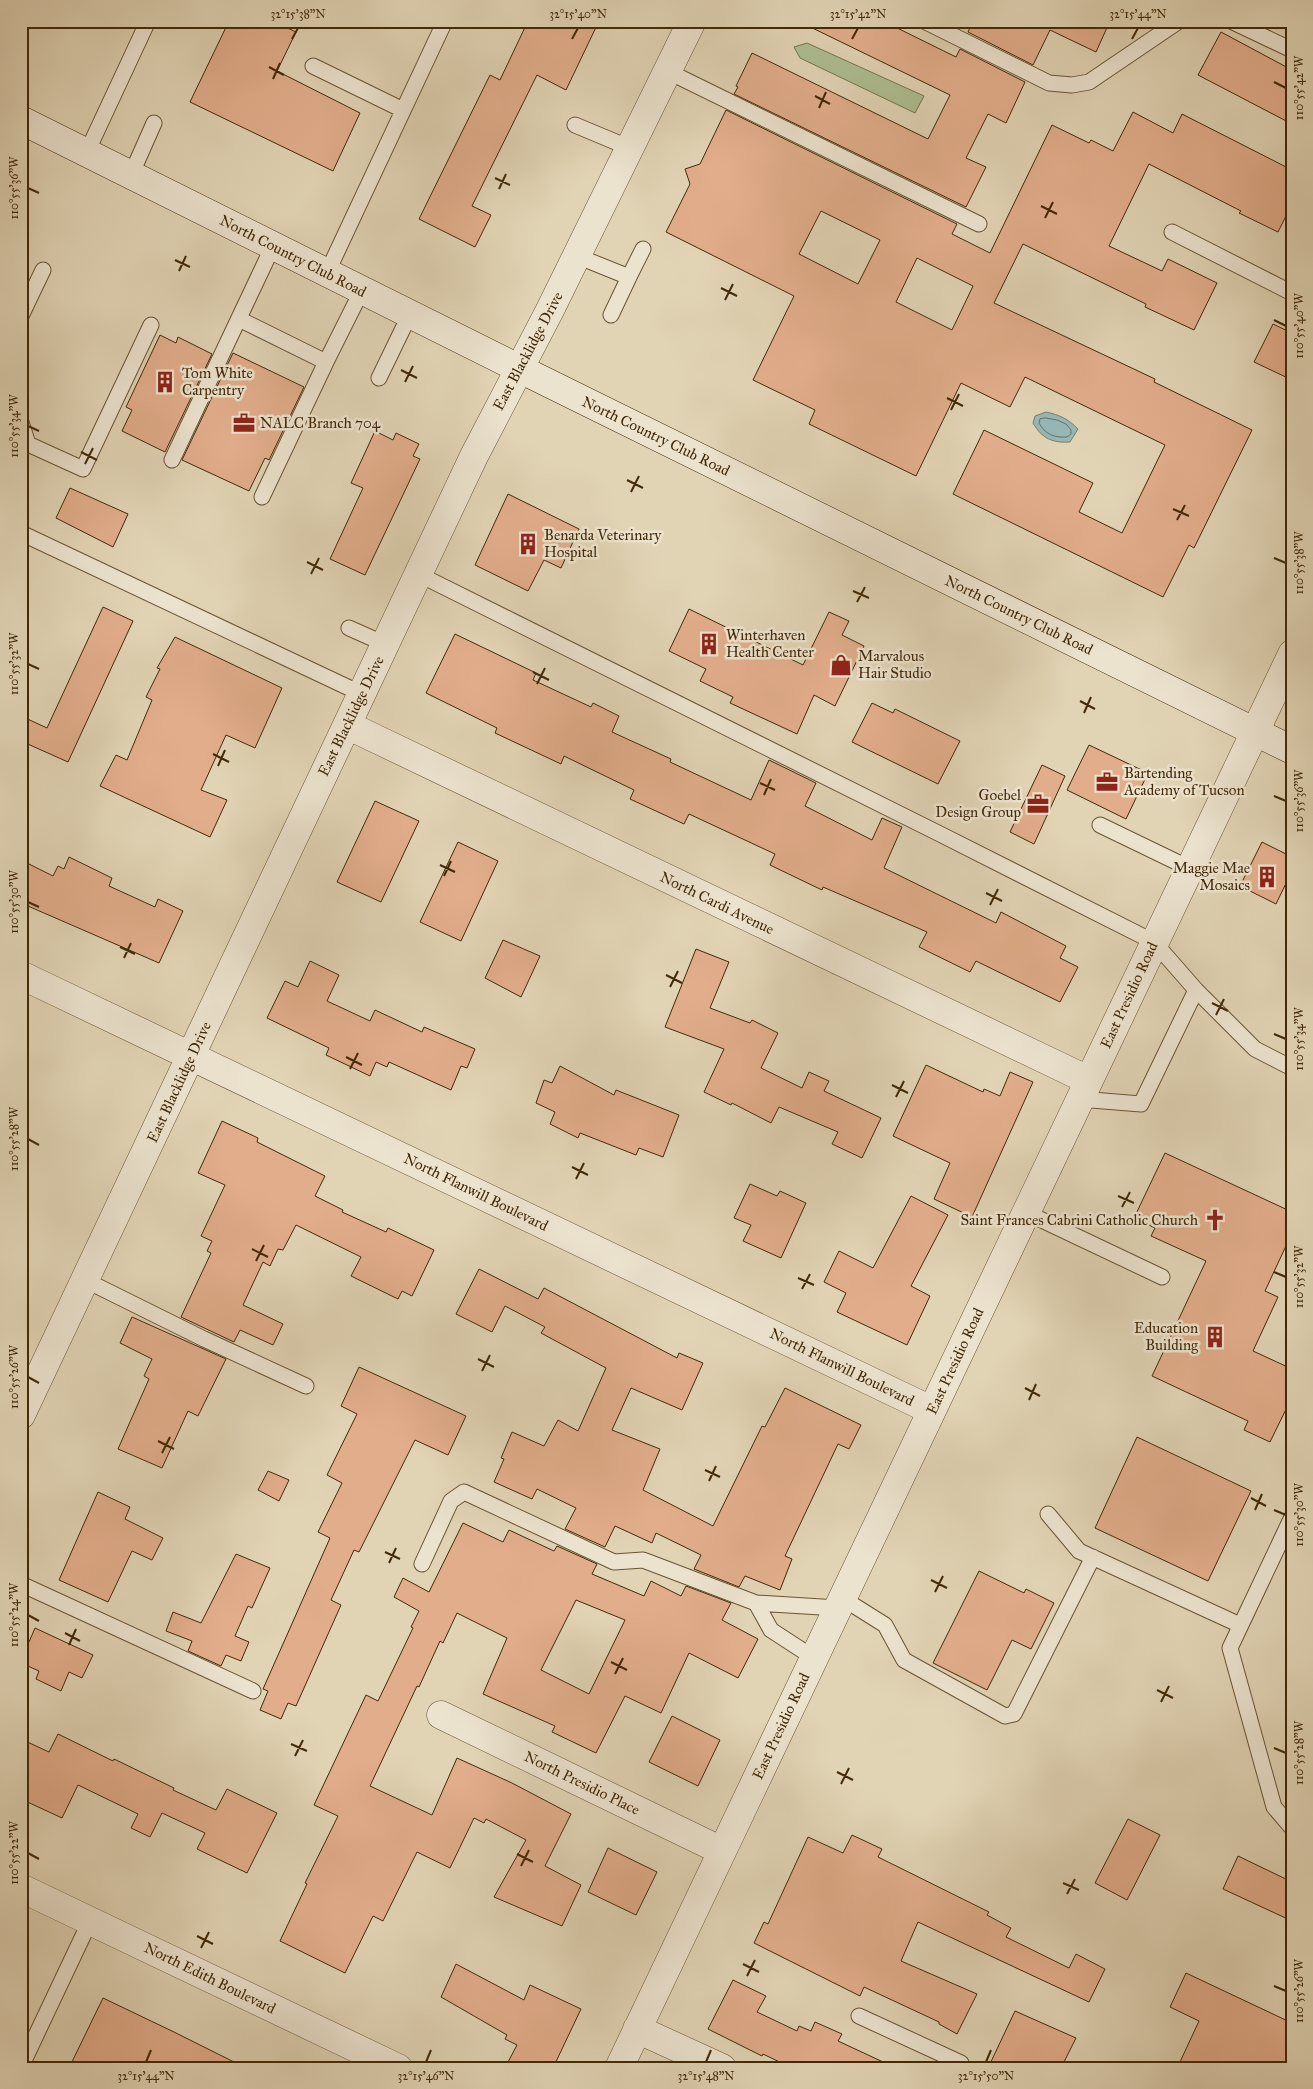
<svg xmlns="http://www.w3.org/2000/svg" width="1313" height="2089" font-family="'IM FELL Great Primer',serif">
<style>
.green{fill:#adbe92;stroke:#78744c}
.water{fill:#96b7b6;stroke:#747e70}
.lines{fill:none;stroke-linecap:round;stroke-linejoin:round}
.shore{stroke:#6c705e;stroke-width:1}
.building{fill:#e2ad8b;stroke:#422907;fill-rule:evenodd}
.service-casing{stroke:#6a5432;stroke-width:17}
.minor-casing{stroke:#6a5432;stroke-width:29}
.secondary-casing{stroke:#422907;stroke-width:29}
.service{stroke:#ece3cf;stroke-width:15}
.minor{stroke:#ece3cf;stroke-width:28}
.secondary{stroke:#ece3cf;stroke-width:28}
.ticks{fill:none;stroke:#422907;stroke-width:2}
.labels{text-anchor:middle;stroke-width:5;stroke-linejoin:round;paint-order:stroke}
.street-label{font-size:15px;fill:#422907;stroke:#ece3cf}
.poi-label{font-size:15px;fill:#422907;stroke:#ece3cf;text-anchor:start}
.neatline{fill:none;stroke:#422907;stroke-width:2}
.ticks-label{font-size:12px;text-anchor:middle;fill:#422907}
</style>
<rect width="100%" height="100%" fill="#e1d4b5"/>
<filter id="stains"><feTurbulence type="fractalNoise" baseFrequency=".004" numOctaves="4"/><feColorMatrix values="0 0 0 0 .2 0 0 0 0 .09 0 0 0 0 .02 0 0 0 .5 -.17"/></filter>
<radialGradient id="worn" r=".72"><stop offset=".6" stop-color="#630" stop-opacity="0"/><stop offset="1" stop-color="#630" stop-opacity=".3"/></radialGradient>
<!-- green -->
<path class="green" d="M807,43L924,96L915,113L800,58L794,47Z"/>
<!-- water -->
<path class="water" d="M1046,412C1060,415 1068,419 1078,429L1070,442C1053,443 1042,439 1033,423L1035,416Z"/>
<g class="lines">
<!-- shore -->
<path class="shore" d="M1046,418L1057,420L1066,424L1071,430V434L1067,437C1054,438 1045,434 1039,423L1040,419Z"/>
</g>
<!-- building -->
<path class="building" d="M229,21H273L296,32L277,71L360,113L333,171L190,102Z
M528,21H599L566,90L537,75L472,206L491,215L475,247L419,219L490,75L500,80Z
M798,21H883L956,57L960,49L1025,82L1006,123L988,114L966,158L986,167L966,207L734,94L738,87L736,86L752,53L928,139L950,95Z
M973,21H1110L1096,52L1050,30L1033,65L968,32Z
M1221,32L1292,70V124L1198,75Z
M726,110L957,224L952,234L990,253L1052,125L1089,143L1091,140L1113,151L1133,112L1173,133L1182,114L1292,170V204L1278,232L1239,213L1241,211L1149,164L1109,246L1162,271L1168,259L1217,283L1194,330L1145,307L1146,304L1023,244L994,303L1155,379L1154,382L1252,430L1194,548L1189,545L1163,597L953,494L984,430L1093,483L1079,512L1122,533L1165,445L1025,377L1010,407L961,383L916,476L809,424L815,410L753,380L794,296L666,232L690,184L685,169L700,164ZM821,211L880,240L858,284L799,254ZM917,258L973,286L952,330L896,302Z
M1273,324L1292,333V380L1254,362Z
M160,335L176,343L178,337L212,354L165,452L122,431L132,410L126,407Z
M233,353L304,387L269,460L265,458L249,491L182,460Z
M375,431L393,440L396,433L419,444L413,456L420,459L365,575L330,559L363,488L351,483Z
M70,488L128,514L113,547L56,518Z
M508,494L579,529L561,568L544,560L528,591L475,565Z
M103,607L133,621L68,762L21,741V716L47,728Z
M689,609L803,665L829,612L849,621L842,635L864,646L835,706L814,695L797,734L730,703L733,697L700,681L706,669L669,651Z
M455,634L536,673L533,680L591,707L593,703L619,716L612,732L671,759L670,762L751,800L769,760L816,783L805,806L872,840L882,818L902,827L884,868L996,923L1001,912L1066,946L1060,958L1078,967L1060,1002L976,961L970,972L919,947L927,932L823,887L822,890L770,865L775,854L689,814L684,824L630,799L634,790L564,756L561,764L495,733L497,728L426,693Z
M175,637L282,688L255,748L226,735L201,790L227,800L210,837L100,786L116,755L127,760L152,700L146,697L160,669L157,668Z
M872,703L893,713L895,709L960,741L938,784L852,742Z
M1089,745L1148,773L1126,819L1067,790Z
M1042,765L1065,776L1034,844L1010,832Z
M375,801L419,821L381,902L337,882Z
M458,842L498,861L461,941L420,922Z
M1262,842L1292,857V871L1276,904L1240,886Z
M69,857L112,878L109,886L155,907L158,899L183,911L159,963L21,903V860L53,876L58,866L64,869Z
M503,940L540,956L521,997L485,978Z
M696,949L729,962L710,1008L750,1023L752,1020L778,1033L761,1068L802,1088L809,1072L829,1081L824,1091L881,1118L862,1158L832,1144L838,1132L779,1107L771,1123L732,1103L731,1105L704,1092L724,1049L665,1027Z
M310,961L339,975L327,1001L370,1021L375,1010L422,1032L424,1027L475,1049L467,1068L461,1066L451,1090L389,1062L387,1067L376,1062L370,1076L326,1055L329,1048L267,1018L285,981L298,987Z
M926,1065L983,1092L984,1089L1000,1096L1010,1072L1033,1082L972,1217L934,1199L950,1163L893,1136Z
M560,1066L614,1095L616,1090L679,1115L663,1157L639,1148L636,1155L580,1133L578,1138L550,1124L555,1112L536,1103L544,1080L552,1083Z
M222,1121L258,1138L257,1142L325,1176L315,1196L343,1210L342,1212L386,1232L388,1228L434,1250L412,1296L402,1291L398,1299L351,1276L361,1257L296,1225L283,1250L278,1249L270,1266L263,1262L243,1305L283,1324L273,1345L240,1330L234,1342L181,1317L211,1253L207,1251L212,1241L201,1236L225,1185L198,1173Z
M1165,1153L1292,1212V1233L1265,1291L1278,1297L1253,1351L1292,1369V1397L1270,1442L1244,1430L1248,1421L1152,1376L1206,1261L1151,1236L1155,1228L1134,1218Z
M750,1184L777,1196L780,1191L806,1203L781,1258L743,1241L751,1225L734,1218Z
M911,1196L948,1215L911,1286L930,1296L907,1345L837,1312L846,1293L824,1282L839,1251L873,1268Z
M479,1269L538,1299L544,1288L677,1358L679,1353L703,1363L682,1410L631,1388L612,1430L660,1449L643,1490L713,1526L762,1426L765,1427L785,1388L861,1425L849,1449L838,1444L785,1556L792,1559L780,1590L745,1576L739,1587L694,1569L701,1555L656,1533L652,1543L615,1526L605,1547L565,1529L576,1508L537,1489L532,1499L494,1482L504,1459L501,1458L512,1432L544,1446L558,1420L578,1431L606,1368L541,1333L545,1327L505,1306L492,1332L456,1314Z
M132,1317L226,1359L198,1416L188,1411L162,1468L118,1449L149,1379L144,1376L152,1359L120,1343Z
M359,1367L466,1416L448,1455L415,1440L359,1552L354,1550L331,1600L341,1605L296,1706L288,1703L281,1719L260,1710L268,1691L263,1689L330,1538L318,1532L342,1483L327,1475L357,1414L341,1406Z
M1137,1437L1251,1491L1208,1581L1095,1528Z
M268,1471L289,1480L279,1501L258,1490Z
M98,1492L130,1507L125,1519L163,1538L152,1560L132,1551L108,1602L59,1580Z
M463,1523L503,1542L509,1530L554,1551L557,1546L597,1564L592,1574L644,1596L651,1581L681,1596L686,1586L731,1603L722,1620L758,1639L738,1678L689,1653L661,1713L625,1696L596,1753L552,1732L555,1726L483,1694L507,1638L457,1613L443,1643L440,1641L419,1687L417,1686L370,1786L432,1815L457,1758L512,1783L571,1814L545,1866L581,1885L562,1926L494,1897L526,1840L486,1819L484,1823L474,1818L450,1868L417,1852L383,1921L373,1916L345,1973L280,1941L307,1884L305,1883L338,1816L314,1805L366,1695L378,1701L413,1628L411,1627L419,1611L394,1597L403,1578L429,1592ZM576,1600L625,1620L589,1694L541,1670Z
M236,1554L270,1568L252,1608L248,1606L235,1636L249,1642L241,1661L226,1655L221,1666L188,1651L192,1641L166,1631L173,1612L201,1623Z
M979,1571L1024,1593L1026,1589L1054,1603L1031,1649L1012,1640L987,1690L933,1663Z
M35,1628L93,1655L82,1678L69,1672L61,1691L36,1679L39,1671L21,1663V1638L29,1642Z
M672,1716L720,1740L698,1786L649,1762Z
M58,1734L113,1761L114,1759L174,1788L173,1790L216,1810L227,1789L277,1813L247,1873L197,1849L205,1833L162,1813L150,1837L131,1828L138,1814L78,1785L62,1818L21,1799V1739L49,1752Z
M1128,1819L1160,1835L1127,1900L1095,1883Z
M852,1835L882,1849L878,1857L989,1912L987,1915L1011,1928L1006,1937L1069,1968L1076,1954L1105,1969L1089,2002L918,1922L901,1961L977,1994L957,2034L939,2024V2022L864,1987L860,1996L754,1943L764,1922L768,1924L808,1837L843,1853Z
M608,1848L657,1872L636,1915L588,1892Z
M1238,1856L1292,1882V1921L1223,1889Z
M456,1964L524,2000L530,1985L581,2009L553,2068H521L508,2062L517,2045L505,2039L507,2035L441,1997Z
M1186,1973L1292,2023V2068H1193L1180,2062L1199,2021L1170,2007Z
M733,1980L766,1996L757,2012L797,2031L799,2026L811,2031L815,2022L842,2034L838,2041L896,2068H792L763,2054L762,2056L708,2029Z
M103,1998L174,2032L246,2068H69Z
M1015,2011L1076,2038L1061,2068H988Z"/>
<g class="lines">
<!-- service casing -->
<g class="service-casing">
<path id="service" d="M924,21L1049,83L1072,85L1089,82L1179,21
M1231,21L1292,50
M313,66L403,110
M667,71L979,224
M575,125L630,148
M87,152L148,21
M131,175L154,123
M1172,232L1292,293
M577,256L629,277L611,315
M327,273L445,21
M629,277L643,249
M21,316L43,270
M239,319L326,362L362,290
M379,378L410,314
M21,422L28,444L83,469L151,325
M172,460L273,246
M262,497L326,362
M21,533L362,694
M418,574L940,834L1154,942L1196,990L1255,1049L1292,1068
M349,628L385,644
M1100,825L1189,868
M1079,1099L1141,1104L1196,990
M1025,1212L1162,1277
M85,1280L204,1339L306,1386
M1048,1514L1079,1551L1240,1625
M1292,1517L1230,1648L1274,1807L1292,1828
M422,1564L451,1501L464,1492L614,1562L643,1560L756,1603L838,1608
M21,1584L253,1691
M842,1598L885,1625L904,1660L1005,1716L1014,1714L1093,1557
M756,1603L771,1630L814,1658
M859,2016L961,2063
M21,2067L90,1921"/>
</g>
<!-- minor casing -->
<g class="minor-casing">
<path id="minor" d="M347,725L1088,1080
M21,975L931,1410
M21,1415L474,456L550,310L692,21
M441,1715L722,1851
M21,1888L398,2068
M637,2029L722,2068
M619,2068L1292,654"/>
</g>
<!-- secondary casing -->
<g class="secondary-casing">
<path id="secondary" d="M21,120L518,368L1292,750"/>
</g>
<!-- service -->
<use href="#service" class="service"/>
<!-- minor -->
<use href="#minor" class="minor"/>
<!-- secondary -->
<use href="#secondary" class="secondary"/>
</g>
<!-- ticks -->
<path class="ticks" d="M292,39L298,28M572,39L578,28M852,39L858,28M1132,39L1138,28M269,67L284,75M273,79L280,63M1274,82L1286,88M815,96L830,104M819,108L826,92M495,178L510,185M28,188L39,193M499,189L506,174M1041,206L1057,214M1045,218L1053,202M175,260L190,267M179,271L186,256M721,288L737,296M725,300L733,284M1274,320L1286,326M401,370L417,378M405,382L413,366M947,398L963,406M951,410L959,394M28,426L39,431M81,452L97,460M85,464L93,448M627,480L643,488M631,492L639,476M1173,509L1189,516M1177,520L1185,505M1274,558L1286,563M307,562L323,570M311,574L319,558M853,591L869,598M857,602L865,587M28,664L39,669M533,672L549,680M537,684L545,668M1080,701L1095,709M1084,713L1091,697M213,754L229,762M218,766L225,750M760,783L775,790M764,795L771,779M1274,796L1286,801M440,865L455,872M444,876L451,861M986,893L1002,901M28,902L39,907M990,905L998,889M120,947L135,954M124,958L131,943M666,975L682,983M670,987L678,971M1212,1003L1228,1011M1216,1015L1224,999M1274,1034L1286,1039M346,1057L362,1065M350,1069L358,1053M892,1085L908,1093M896,1097L904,1081M28,1139L39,1145M572,1167L588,1175M576,1179L584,1163M1118,1196L1134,1203M1122,1207L1130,1192M252,1249L268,1257M256,1261L264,1245M1274,1272L1286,1277M798,1278L814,1285M802,1289L810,1274M478,1359L494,1367M482,1371L490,1355M28,1377L39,1383M1025,1388L1040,1396M1029,1400L1036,1384M158,1441L174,1449M162,1453L170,1437M705,1470L720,1477M709,1481L716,1466M1251,1498L1266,1506M1255,1510L1262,1494M1274,1510L1286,1515M385,1552L400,1559M389,1563L396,1548M931,1580L947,1588M935,1592L943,1576M28,1615L39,1621M65,1633L80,1641M69,1645L76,1629M611,1662L627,1670M615,1674L623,1658M1157,1690L1173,1698M1161,1702L1169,1686M291,1744L307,1751M1274,1748L1286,1753M295,1756L303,1740M837,1772L853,1780M841,1784L849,1768M28,1853L39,1859M517,1854L533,1862M521,1866L529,1850M1063,1883L1079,1890M1067,1894L1075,1879M197,1936L213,1944M201,1948L209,1932M743,1964L759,1972M747,1976L755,1960M1274,1986L1286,1991M146,2062L151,2050M426,2062L431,2050M706,2062L711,2050M986,2062L991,2050"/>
<!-- icons -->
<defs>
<g id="building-bare" transform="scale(1.725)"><path d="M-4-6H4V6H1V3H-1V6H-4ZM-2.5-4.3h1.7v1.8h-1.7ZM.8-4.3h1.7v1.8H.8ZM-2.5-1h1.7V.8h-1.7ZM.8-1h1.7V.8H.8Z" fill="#8f2418" stroke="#ece3cf" stroke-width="2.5" paint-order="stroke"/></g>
<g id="office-bare" transform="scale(1.725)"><path d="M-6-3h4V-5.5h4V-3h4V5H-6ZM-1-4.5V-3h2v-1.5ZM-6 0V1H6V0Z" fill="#8f2418" stroke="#ece3cf" stroke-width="2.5" paint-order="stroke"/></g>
<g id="shop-bare" transform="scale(1.725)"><path d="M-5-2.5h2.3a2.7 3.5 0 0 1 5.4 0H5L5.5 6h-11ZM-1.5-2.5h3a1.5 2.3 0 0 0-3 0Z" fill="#8f2418" stroke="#ece3cf" stroke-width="2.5" paint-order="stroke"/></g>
<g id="church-bare" transform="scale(1.725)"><path d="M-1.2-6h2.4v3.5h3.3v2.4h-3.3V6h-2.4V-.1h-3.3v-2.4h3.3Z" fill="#8f2418" stroke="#ece3cf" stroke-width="2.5" paint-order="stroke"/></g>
</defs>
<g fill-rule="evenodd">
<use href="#building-bare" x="165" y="382"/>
<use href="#office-bare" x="244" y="423"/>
<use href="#building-bare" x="528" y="544"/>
<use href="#building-bare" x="709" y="644"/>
<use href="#shop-bare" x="841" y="665"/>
<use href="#office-bare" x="1107" y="782"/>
<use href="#office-bare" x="1038" y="804"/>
<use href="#building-bare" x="1267" y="877"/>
<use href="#church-bare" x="1215" y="1220"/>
<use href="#building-bare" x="1215" y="1337"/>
</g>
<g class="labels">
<!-- street labels -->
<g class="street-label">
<text transform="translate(293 256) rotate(27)" y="5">North Country Club Road</text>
<text transform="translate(528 351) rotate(-62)" y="5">East Blacklidge Drive</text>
<text transform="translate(656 436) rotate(26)" y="5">North Country Club Road</text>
<text transform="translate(1019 615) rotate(26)" y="5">North Country Club Road</text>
<text transform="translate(351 716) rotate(-64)" y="5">East Blacklidge Drive</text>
<text transform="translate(717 903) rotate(26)" y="5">North Cardi Avenue</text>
<text transform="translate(1129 995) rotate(-65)" y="5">East Presidio Road</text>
<text transform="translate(179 1082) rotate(-65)" y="5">East Blacklidge Drive</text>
<text transform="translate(476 1192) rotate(26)" y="5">North Flanwill Boulevard</text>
<text transform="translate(955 1361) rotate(-65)" y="5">East Presidio Road</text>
<text transform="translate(842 1367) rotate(26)" y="5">North Flanwill Boulevard</text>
<text transform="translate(781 1726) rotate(-65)" y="5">East Presidio Road</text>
<text transform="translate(582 1783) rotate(26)" y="5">North Presidio Place</text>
<text transform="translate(210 1978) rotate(26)" y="5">North Edith Boulevard</text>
</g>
<!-- poi labels -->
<g class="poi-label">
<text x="182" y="378">Tom White<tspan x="182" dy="17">Carpentry</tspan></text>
<text x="260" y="428">NALC Branch 704</text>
<text x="544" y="540">Benarda Veterinary<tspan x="544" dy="17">Hospital</tspan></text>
<text x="726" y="640">Winterhaven<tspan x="726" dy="17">Health Center</tspan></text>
<text x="858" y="661">Marvalous<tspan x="858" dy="17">Hair Studio</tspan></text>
<text x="1124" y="778">Bartending<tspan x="1124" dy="17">Academy of Tucson</tspan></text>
<text x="1021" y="800" text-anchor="end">Goebel<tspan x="1021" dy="17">Design Group</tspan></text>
<text x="1250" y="873" text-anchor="end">Maggie Mae<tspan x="1250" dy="17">Mosaics</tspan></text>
<text x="1198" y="1225" text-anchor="end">Saint Frances Cabrini Catholic Church</text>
<text x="1198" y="1333" text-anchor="end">Education<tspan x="1198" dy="17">Building</tspan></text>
</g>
</g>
<!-- margin -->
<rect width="1313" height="2089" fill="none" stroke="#e1d4b5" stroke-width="55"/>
<rect x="28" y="28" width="1258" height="2034" class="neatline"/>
<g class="ticks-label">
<text x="298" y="18">32°15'38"N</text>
<text x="578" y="18">32°15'40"N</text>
<text x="858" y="18">32°15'42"N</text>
<text x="1138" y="18">32°15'44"N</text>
<text transform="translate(1299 88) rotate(-90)" y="4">110°55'42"W</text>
<text transform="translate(14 188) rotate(-90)" y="4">110°55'36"W</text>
<text transform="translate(1299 326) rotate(-90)" y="4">110°55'40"W</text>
<text transform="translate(14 426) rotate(-90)" y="4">110°55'34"W</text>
<text transform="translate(1299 563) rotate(-90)" y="4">110°55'38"W</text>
<text transform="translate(14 664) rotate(-90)" y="4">110°55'32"W</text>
<text transform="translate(1299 801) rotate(-90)" y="4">110°55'36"W</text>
<text transform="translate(14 902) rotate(-90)" y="4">110°55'30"W</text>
<text transform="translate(1299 1039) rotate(-90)" y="4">110°55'34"W</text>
<text transform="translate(14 1139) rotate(-90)" y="4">110°55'28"W</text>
<text transform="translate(1299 1277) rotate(-90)" y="4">110°55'32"W</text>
<text transform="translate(14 1377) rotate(-90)" y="4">110°55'26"W</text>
<text transform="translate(1299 1515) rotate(-90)" y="4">110°55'30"W</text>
<text transform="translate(14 1615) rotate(-90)" y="4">110°55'24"W</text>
<text transform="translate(1299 1753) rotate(-90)" y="4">110°55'28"W</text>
<text transform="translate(14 1853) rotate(-90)" y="4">110°55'22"W</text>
<text transform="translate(1299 1991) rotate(-90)" y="4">110°55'26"W</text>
<text x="146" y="2080">32°15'44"N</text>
<text x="426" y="2080">32°15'46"N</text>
<text x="706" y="2080">32°15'48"N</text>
<text x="986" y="2080">32°15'50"N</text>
</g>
<rect width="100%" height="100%" filter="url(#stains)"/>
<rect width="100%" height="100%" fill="url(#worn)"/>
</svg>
